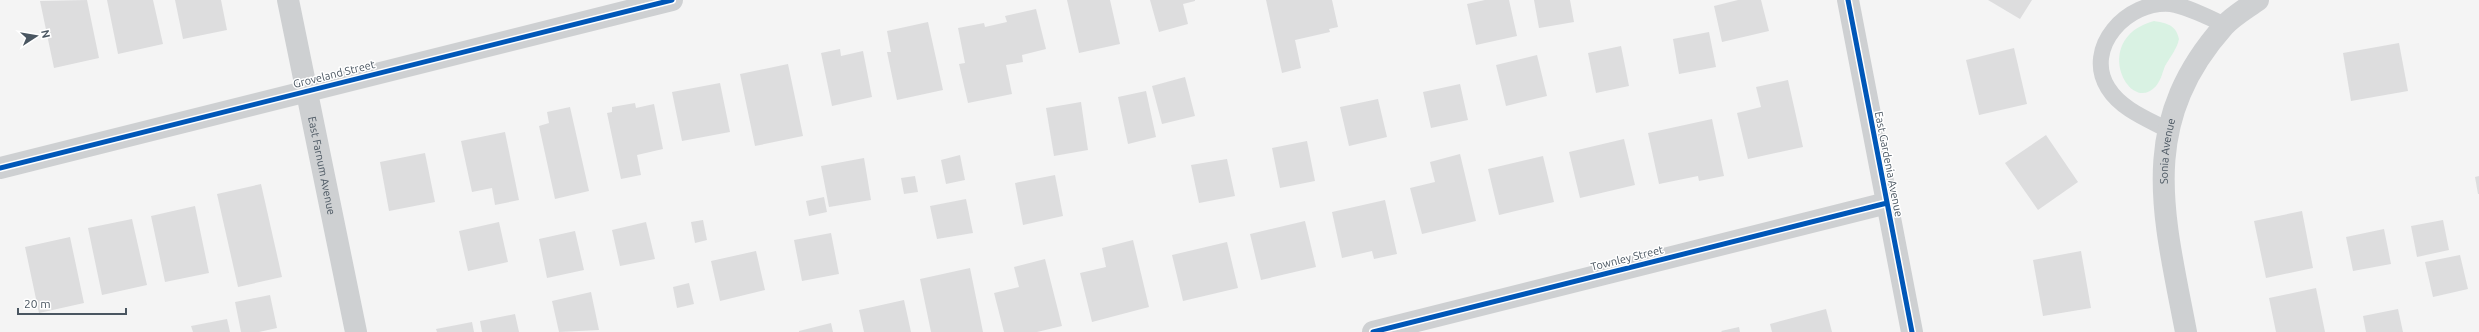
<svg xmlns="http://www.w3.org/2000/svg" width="2479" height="332" font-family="Ubuntu,sans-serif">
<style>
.green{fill:#d9f2e3}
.building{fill:#ddddde}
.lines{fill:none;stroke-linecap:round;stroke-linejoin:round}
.service{stroke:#ced0d2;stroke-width:16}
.minor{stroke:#ced0d2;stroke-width:22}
.cycleway-casing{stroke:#fff;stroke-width:8}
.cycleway{stroke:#0057b8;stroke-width:5}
.labels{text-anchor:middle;stroke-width:3;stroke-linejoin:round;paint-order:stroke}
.street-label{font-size:11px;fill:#4a5661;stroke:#fff}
</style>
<rect width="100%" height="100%" fill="#f4f4f4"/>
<!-- green -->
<path class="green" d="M2154,21C2167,23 2176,25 2179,39C2177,49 2170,57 2165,66C2162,74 2160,83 2154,88C2128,113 2091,38 2154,21Z"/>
<!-- building -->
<path class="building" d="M87,0L99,58L54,68L40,1Z
M107,0H153L163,44L118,54Z
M175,0H221L227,30L183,39Z
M1067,0H1110L1120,44L1079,53Z
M1150,0H1195V1L1183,4L1188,24L1159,32Z
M1266,0H1332L1338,27L1329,29L1330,32L1295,40L1301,68L1282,73Z
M1485,0H1509L1517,36L1476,45L1467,4Z
M1534,0H1570L1574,22L1539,28Z
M1738,0H1761L1769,31L1722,42L1714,6Z
M1988,0H2032L2020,19Z
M1036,9L1046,49L1022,55L1023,62L1006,65L1012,94L968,103L959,64L965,63L958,28L984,23L985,27L1007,22L1005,16Z
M928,22L943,90L897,100L887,52H891L887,31Z
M1709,32L1716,67L1679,74L1673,39Z
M2399,43L2408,91L2351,101L2343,53Z
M1621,46L1629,86L1596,93L1588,53Z
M2014,48L2027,104L1979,115L1966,60Z
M840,49L841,56L863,51L872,97L832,106L821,53Z
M1537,55L1547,96L1506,106L1496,65Z
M788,64L803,136L755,146L740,74Z
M1185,77L1195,116L1162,124L1152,86Z
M1788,80L1803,147L1748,159L1737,113L1761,107L1756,87Z
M720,83L730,132L682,141L672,92Z
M1460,84L1468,120L1431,128L1423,92Z
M1146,91L1156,137L1128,144L1118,97Z
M1378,99L1387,137L1349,146L1340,107Z
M1081,102L1088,150L1054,156L1046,108Z
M635,103L636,108L654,104L663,149L637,155L641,175L621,179L607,113L612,112V107Z
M570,107L589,191L555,199L539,126L549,123L547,112Z
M1712,119L1724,176L1699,181L1698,176L1659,184L1648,133Z
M505,132L519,200L495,205L492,188L472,192L461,141Z
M2046,135L2078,182L2038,210L2005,163Z
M1624,139L1635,185L1580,198L1569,152Z
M1307,141L1315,181L1280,188L1272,148Z
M425,153L435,202L389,211L380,162Z
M1460,154L1476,221L1422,234L1410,188L1435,182L1430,162Z
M960,155L965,180L946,184L941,160Z
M1543,156L1554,202L1499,215L1488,169Z
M864,158L871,200L829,207L821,166Z
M1227,159L1235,196L1199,203L1191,165Z
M1055,175L1063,216L1023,225L1015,183Z
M915,176L918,192L904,194L901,178Z
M2479,176V194H2478L2475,177Z
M261,184L282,277L238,287L217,194Z
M824,197L827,212L809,216L806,201Z
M966,199L973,233L937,239L930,206Z
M1385,200L1397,254L1374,259L1372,251L1342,258L1332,212Z
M195,206L209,273L165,282L151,216Z
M2302,211L2313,268L2266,278L2254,221Z
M132,219L147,285L102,295L88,228Z
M703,220L707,240L695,243L691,222Z
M2443,220L2449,250L2417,257L2411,226Z
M1305,221L1316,267L1261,280L1250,234Z
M499,222L508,262L468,271L459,231Z
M646,222L655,259L620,266L612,230Z
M2384,229L2391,264L2353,271L2346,237Z
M575,231L584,270L547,278L539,239Z
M831,233L839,274L802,281L794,240Z
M70,237L84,303L39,313L25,247Z
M1133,240L1149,307L1092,322L1080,273L1106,267L1102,248Z
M1227,242L1238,288L1183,301L1172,255Z
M756,251L765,290L720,301L711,261Z
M2081,251L2091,308L2043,316L2033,260Z
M2460,255L2468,289L2433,297L2425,262Z
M1045,259L1062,326L1037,332H1004L994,293L1019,287L1014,267Z
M970,268L983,332H931L920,279Z
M689,283L694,304L677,308L673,287Z
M2316,288L2325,332H2276L2269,298Z
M591,292L599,330L559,332L552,301Z
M270,295L277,328L259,332H241L235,302Z
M904,300L911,332H864L859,310Z
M1826,309L1832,332H1772L1770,324Z
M2398,309L2403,332H2366L2363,316Z
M515,314L519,332H482L480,321Z
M227,319L230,332H193L191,326Z
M472,322L474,332H437L436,329Z
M831,323L833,332H799V331Z
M1739,327L1740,332H1722L1721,331Z"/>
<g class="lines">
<!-- service -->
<path class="service" d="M2168,130C2147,119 2121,109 2108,88C2083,48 2127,0 2171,4C2189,7 2208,17 2225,25"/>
<!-- minor -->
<g class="minor">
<path id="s1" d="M288,0L356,332"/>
<path d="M1848,0L1912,332"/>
<path d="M0,168L672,0"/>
<path d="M1373,332L1887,203"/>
<path id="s2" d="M2186,332C2164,216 2136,125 2224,26C2233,16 2247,8 2258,0"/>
</g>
<!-- cycleway casing -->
<g class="cycleway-casing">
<path id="cycleway" d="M1848,0L1912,332
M0,168L672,0
M1373,332L1887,203"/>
</g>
<!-- cycleway -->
<use href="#cycleway" class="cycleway"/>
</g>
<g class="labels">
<!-- street labels -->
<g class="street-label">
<text transform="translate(334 74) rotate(-14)" y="4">Groveland Street</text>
<text dy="4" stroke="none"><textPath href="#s2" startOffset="183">Sonia Avenue</textPath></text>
<text transform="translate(1889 164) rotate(79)" y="4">East Gardenia Avenue</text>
<text dy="4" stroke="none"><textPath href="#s1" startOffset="169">East Farnum Avenue</textPath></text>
<text transform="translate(1627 258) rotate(-14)" y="4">Townley Street</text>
</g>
</g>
<!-- north arrow -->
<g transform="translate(36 36) rotate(78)" stroke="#ffffff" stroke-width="3" paint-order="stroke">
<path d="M0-3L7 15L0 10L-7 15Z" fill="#4a5661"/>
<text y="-6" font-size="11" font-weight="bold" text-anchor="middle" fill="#4a5661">N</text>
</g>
<!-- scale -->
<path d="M18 308v6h108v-6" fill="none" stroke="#4a5661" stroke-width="2"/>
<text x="24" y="308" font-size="12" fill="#4a5661" stroke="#ffffff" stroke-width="3" paint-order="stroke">20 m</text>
</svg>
